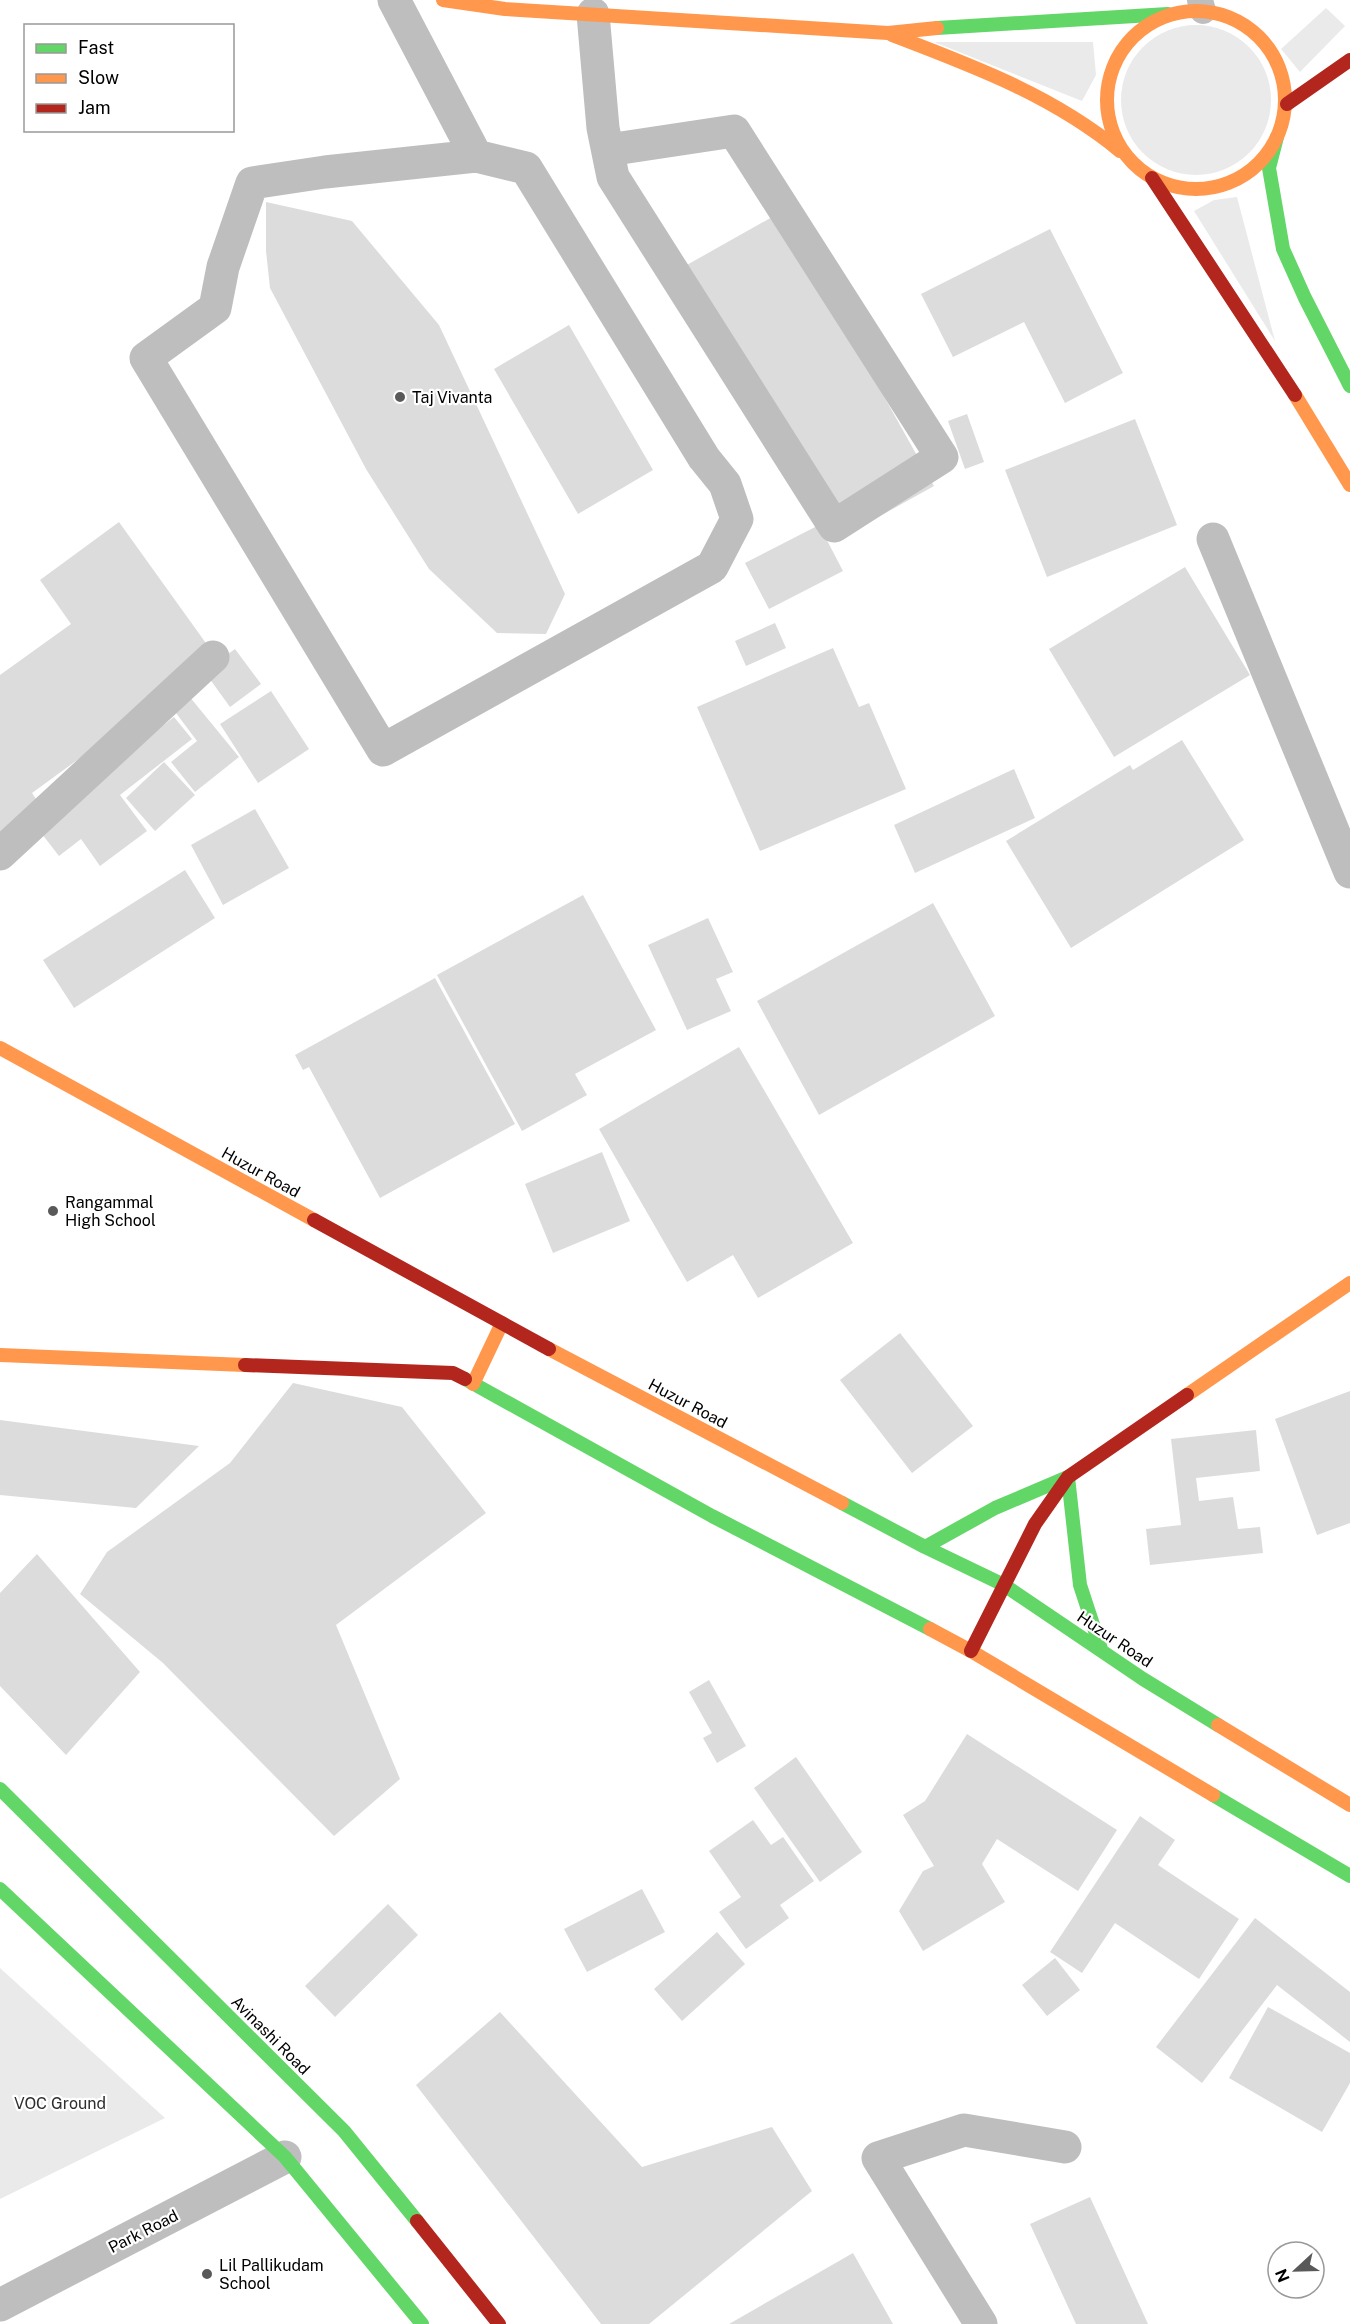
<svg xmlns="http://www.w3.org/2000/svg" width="1350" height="2324" font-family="'Public Sans',sans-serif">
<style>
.green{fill:#eaeaea}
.building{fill:#dcdcdc}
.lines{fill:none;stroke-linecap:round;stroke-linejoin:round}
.lane{stroke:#bebebe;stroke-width:26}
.street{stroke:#bebebe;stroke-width:33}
.fast{stroke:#63d668;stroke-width:14}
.slow{stroke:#ff974d;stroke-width:14}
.jam{stroke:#b3261e;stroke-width:14}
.poi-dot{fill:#595959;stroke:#fff;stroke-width:2}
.labels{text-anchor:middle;stroke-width:4.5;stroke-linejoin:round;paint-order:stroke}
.poi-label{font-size:16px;fill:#000;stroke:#fff;text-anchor:start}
.street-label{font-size:16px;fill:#000;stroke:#fff}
.park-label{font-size:16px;fill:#2f2f2f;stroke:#fff}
</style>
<rect width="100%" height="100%" fill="#fff"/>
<!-- green -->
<path class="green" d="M1326,8L1345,26L1300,72L1281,49Z
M1121 100a75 75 0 1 1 150 0a75 75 0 1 1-150 0Z
M934,42H1093L1096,75L1082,101Z
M1237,197L1275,341L1194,211L1214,200Z
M0,1968L165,2118L0,2199Z"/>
<!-- building -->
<path class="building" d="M266,202L352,221L439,325L565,594L546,634L497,633L429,569L366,469L270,288L266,251Z
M781,212L934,486L837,540L685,266Z
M1050,229L1123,373L1065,403L1024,322L953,357L921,294Z
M569,325L653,470L578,514L494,369Z
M967,414L984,462L965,469L948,421Z
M1135,419L1177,525L1047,577L1005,470Z
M119,522L213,653L128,723L32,793L40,805L0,834V675L71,624L40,580Z
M819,525L843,571L769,609L745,563Z
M1185,567L1250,675L1114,757L1049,649Z
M775,623L786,648L746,666L735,641Z
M833,648L859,707L869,703L906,789L760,851L697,707Z
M235,649L261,684L230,707L204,671Z
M271,691L309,749L258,783L220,724Z
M189,696L239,757L195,792L171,762L197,741L173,709Z
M174,717L192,739L120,795L147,831L100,866L81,839L59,856L35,825Z
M1182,740L1244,840L1071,948L1006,841L1130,765L1133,770Z
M164,762L195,795L155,831L126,798Z
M1014,769L1035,818L915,873L894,825Z
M255,809L289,868L223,905L191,845Z
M185,870L215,918L74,1008L43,960Z
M583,895L656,1030L575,1074L587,1095L522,1131L437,975Z
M933,903L995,1016L819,1115L757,1001Z
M708,918L733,972L716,979L731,1011L687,1030L648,945Z
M435,978L515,1124L380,1198L309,1067L303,1070L295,1055Z
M739,1047L853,1243L758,1298L733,1255L687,1282L599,1129Z
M602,1152L630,1221L553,1253L525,1184Z
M900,1333L973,1426L912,1473L840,1380Z
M293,1383L402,1407L486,1513L336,1625L400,1779L334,1836L163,1663L80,1594L107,1552L230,1463Z
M1350,1391V1523L1317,1535L1275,1419Z
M0,1420L199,1446L136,1508L0,1495Z
M1256,1430L1260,1471L1196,1478L1199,1501L1233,1497L1238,1529L1260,1527L1263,1553L1150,1565L1146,1529L1181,1525L1171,1439Z
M37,1554L140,1672L66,1755L0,1686V1593Z
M709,1680L746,1746L717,1763L703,1738L712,1733L689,1692Z
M967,1734L1117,1830L1078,1891L997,1839L982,1864L1005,1902L923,1951L899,1911L923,1871L934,1866L903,1815L925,1801Z
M796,1757L862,1852L820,1882L754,1788Z
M1140,1816L1175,1840L1158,1865L1239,1919L1199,1979L1115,1923L1082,1973L1050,1952Z
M753,1820L771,1845L783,1837L814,1881L780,1905L789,1918L746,1949L719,1912L741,1897L709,1851Z
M642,1889L665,1932L587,1972L564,1929Z
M388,1904L418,1935L335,2017L305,1986Z
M1255,1918L1350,1992V2042L1277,1985L1202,2083L1156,2047Z
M717,1932L745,1964L682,2021L654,1989Z
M1055,1958L1080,1990L1047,2016L1022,1985Z
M1268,2007L1350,2053V2083L1322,2132L1229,2078Z
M500,2012L642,2167L772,2127L812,2191L649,2324H601L416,2085Z
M1090,2197L1148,2324H1076L1030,2224Z
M853,2253L893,2324H729Z"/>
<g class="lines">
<!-- lane -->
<path class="lane" d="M1200,0L1203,11"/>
<!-- street -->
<path class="street" d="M394,0L476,156L526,168L704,458L725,484L737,519L712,567L383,750L146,358L215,308L223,267L252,183L325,172L476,156
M593,14L603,128L613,177L834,526L942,457L734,131L608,150
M1213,539L1350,872
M0,854L213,657
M0,2305L285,2157
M981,2324L878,2158L964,2130L1065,2147"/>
<!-- fast -->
<path class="fast" d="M937,28L1168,14
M1277,137L1269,168L1283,249L1305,298L1350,386
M465,1379L712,1516L930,1629
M842,1503L925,1547L1004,1585L1143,1679L1218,1725
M925,1547L995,1508L1068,1477L1080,1585L1101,1649
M0,1789L344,2131L417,2221
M1213,1795L1350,1876
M0,1889L285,2157L422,2324"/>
<!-- slow -->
<path class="slow" d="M443,0L505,9L888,33L937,28
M1107 100a89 89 0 1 1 178 0a89 89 0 1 1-178 0Z
M892,35C973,66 1052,95 1120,151
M1295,395L1350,485
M0,1048L314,1220
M549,1349L842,1503
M0,1355L245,1365
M473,1384L502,1323
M1187,1395L1350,1283
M930,1629L971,1651L1213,1795
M1218,1725L1350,1805"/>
<!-- jam -->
<path class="jam" d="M1287,104L1350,60
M1152,178L1295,395
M314,1220L549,1349
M245,1365L453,1373L465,1379
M971,1651L1035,1524L1068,1477L1187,1395
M417,2221L499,2324"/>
</g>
<!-- markers -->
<g class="poi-dot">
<circle cx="400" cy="397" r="6"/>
<circle cx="53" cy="1211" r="6"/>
<circle cx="207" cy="2274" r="6"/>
</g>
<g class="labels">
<!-- poi labels -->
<g class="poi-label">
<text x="412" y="403">Taj Vivanta</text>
<text x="65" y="1208">Rangammal<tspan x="65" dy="18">High School</tspan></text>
<text x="219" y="2271">Lil Pallikudam<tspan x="219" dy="18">School</tspan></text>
</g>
<!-- street labels -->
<g class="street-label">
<text transform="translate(261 1172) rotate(29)" y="6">Huzur Road</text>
<text transform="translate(688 1403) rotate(28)" y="6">Huzur Road</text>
<text transform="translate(1115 1639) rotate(34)" y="6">Huzur Road</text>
<text transform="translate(271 2035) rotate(45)" y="6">Avinashi Road</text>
<text transform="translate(143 2231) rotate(-27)" y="6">Park Road</text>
</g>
<!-- park labels -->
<g class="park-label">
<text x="60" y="2109">VOC Ground</text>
</g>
</g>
<!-- legend -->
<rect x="24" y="24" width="210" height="108" fill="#ffffff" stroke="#999999" stroke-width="1.5"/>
<rect x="36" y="44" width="30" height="9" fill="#63d668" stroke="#999999" stroke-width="1.5"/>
<text x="78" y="54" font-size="18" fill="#000000">Fast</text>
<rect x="36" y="74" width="30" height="9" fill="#ff974d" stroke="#999999" stroke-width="1.5"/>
<text x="78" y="84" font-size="18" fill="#000000">Slow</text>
<rect x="36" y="104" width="30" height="9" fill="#b3261e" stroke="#999999" stroke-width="1.5"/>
<text x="78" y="114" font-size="18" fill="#000000">Jam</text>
<!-- north arrow -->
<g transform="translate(1296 2270) rotate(248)"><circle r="28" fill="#ffffff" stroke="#999999" stroke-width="1.5"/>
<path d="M0-4.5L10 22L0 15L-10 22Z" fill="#595959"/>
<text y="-9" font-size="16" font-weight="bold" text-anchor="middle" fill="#000000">N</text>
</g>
</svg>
